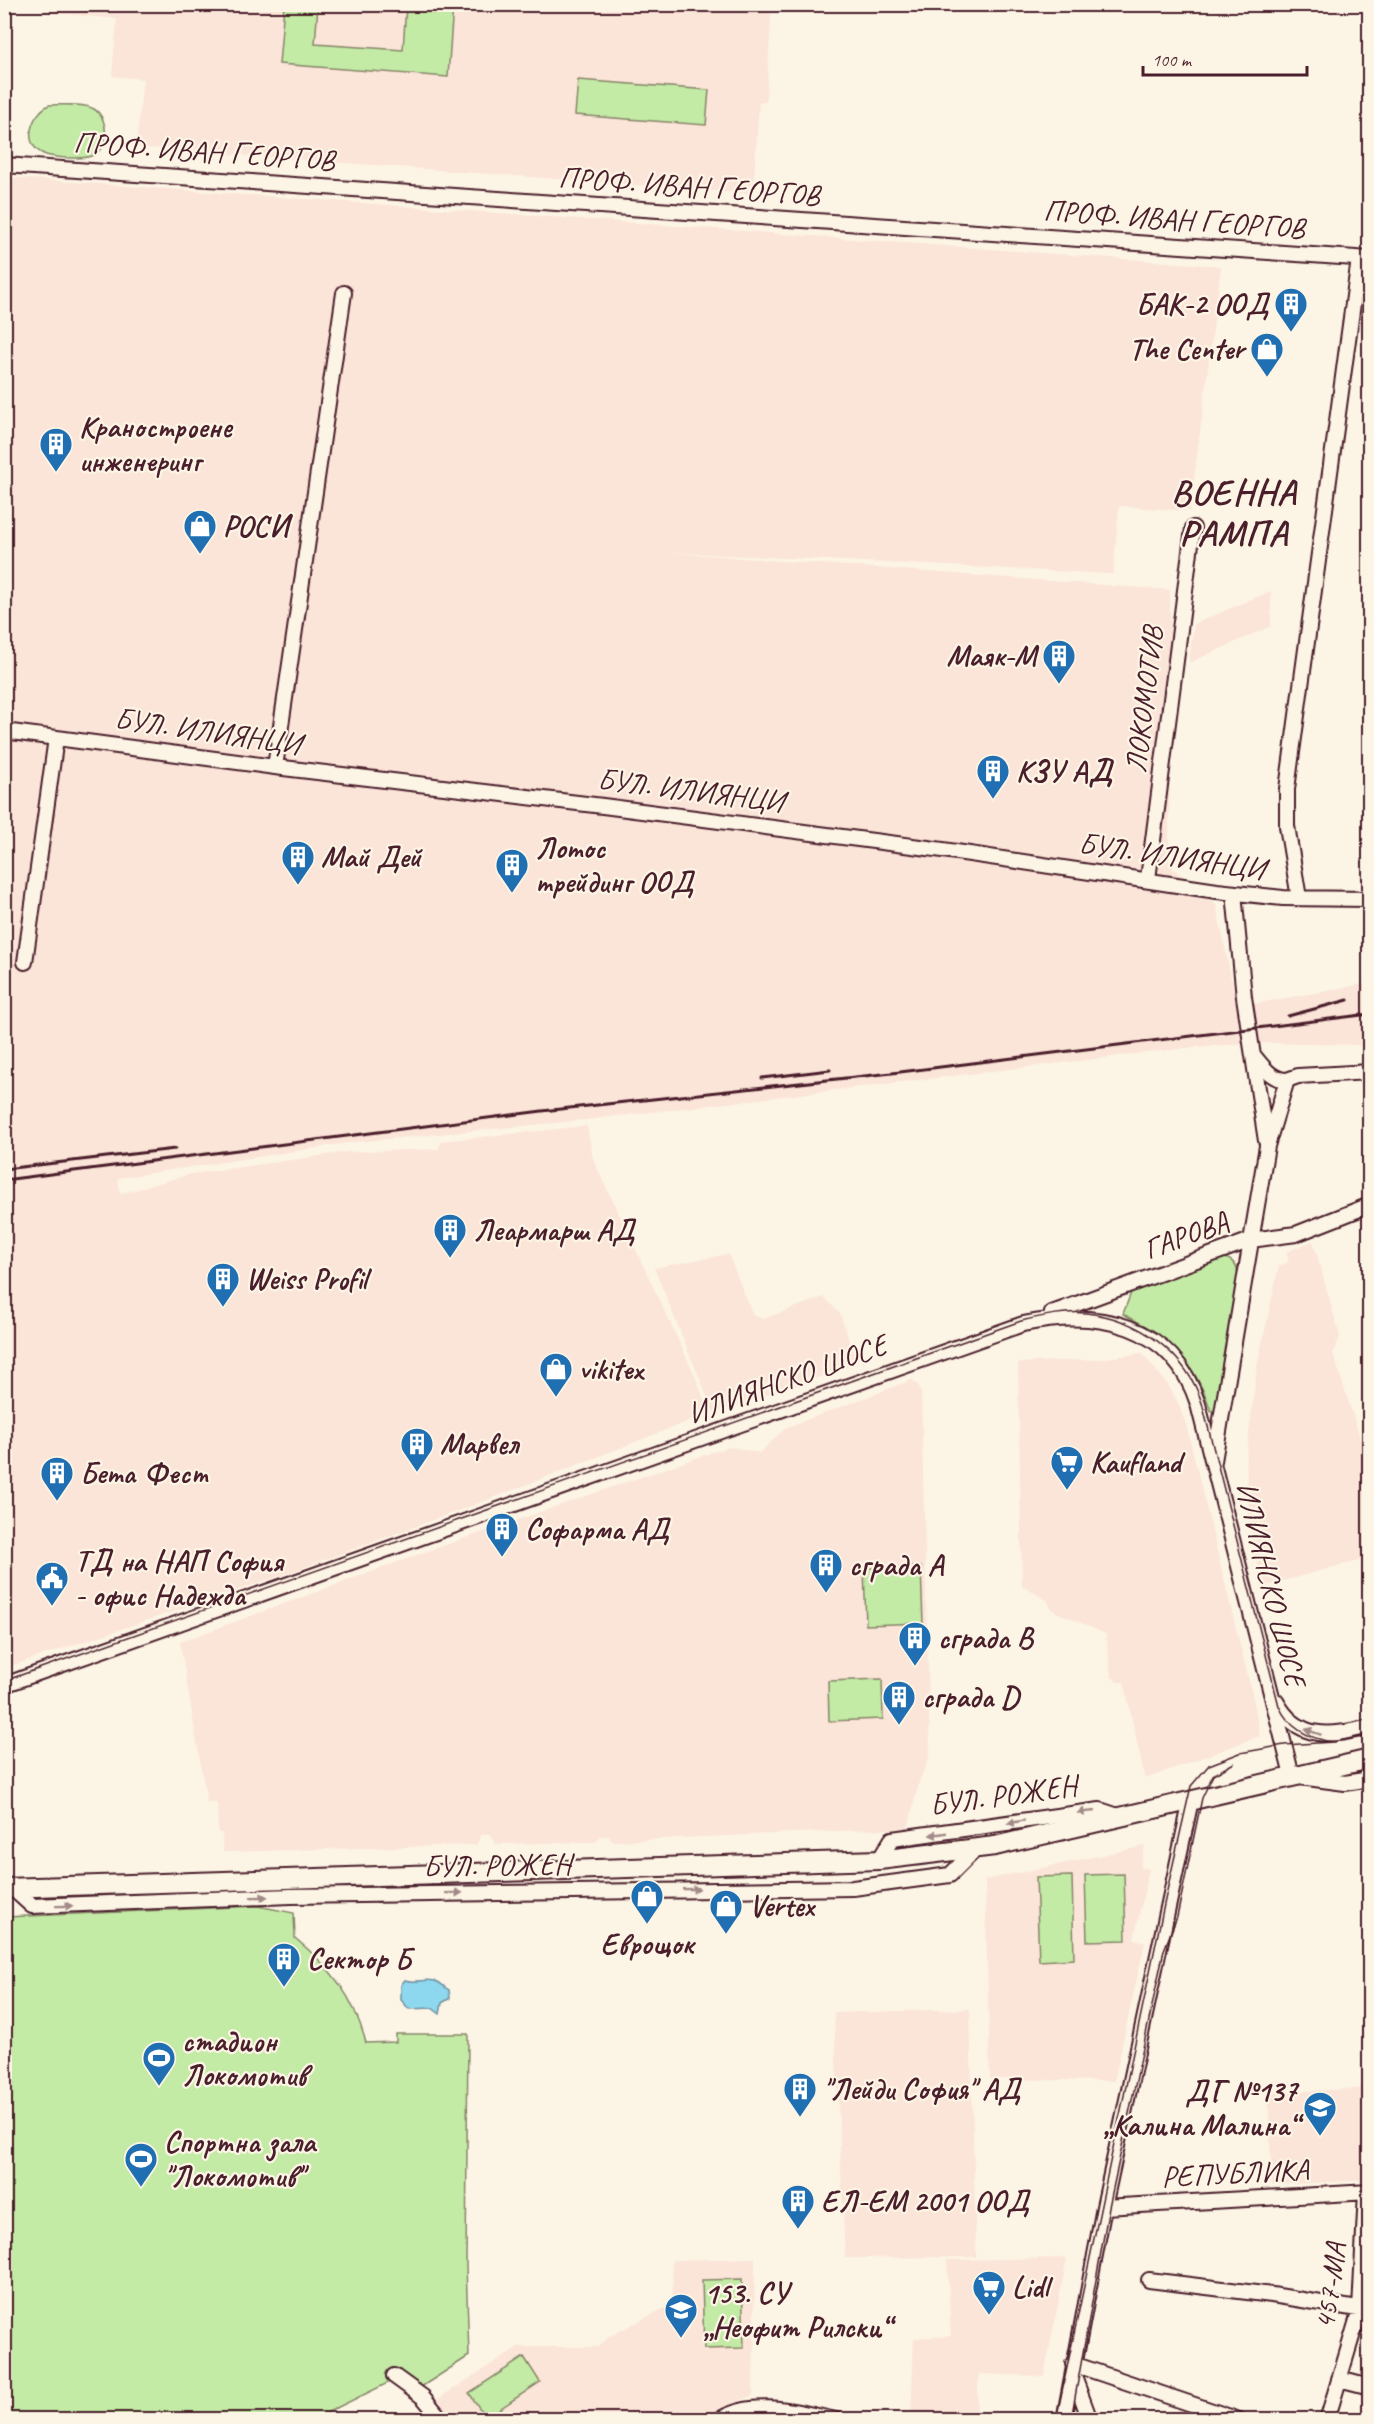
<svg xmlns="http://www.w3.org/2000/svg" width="1374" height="2424" font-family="Caveat,sans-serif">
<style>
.built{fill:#fbe4d8}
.green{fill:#c3eba6;stroke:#868568;stroke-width:1.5}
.water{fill:#8dd8ee;stroke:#728ea0;stroke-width:1.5}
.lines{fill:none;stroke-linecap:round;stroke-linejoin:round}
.minor-casing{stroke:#4a1f2b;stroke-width:18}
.major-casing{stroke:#4a1f2b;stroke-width:22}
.minor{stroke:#fcf5e5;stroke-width:14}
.major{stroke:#fcf5e5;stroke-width:18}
.tram{stroke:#4a1f2b;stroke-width:1.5}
.rail{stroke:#4a1f2b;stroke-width:3}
.oneway{fill:#a38a88}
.labels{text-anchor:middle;stroke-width:4.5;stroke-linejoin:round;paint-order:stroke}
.street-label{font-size:30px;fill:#4a1f2b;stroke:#fcf5e5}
.poi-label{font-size:30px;font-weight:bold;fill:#4a1f2b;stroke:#fcf5e5;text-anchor:start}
.district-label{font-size:36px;font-weight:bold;letter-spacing:1.5px;fill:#4a1f2b;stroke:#fcf5e5}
</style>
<rect width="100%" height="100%" fill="#fcf5e5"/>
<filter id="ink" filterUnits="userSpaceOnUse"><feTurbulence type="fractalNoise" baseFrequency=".0167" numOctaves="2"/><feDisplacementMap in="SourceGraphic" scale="12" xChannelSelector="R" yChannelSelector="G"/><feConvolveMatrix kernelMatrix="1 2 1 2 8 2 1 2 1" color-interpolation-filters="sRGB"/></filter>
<g filter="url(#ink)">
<!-- built -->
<path class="built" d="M45,4L772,5L766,101L759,102L753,194L136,147L143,79L112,76L117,19L45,12Z
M4,177L1221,266L1190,511L1119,506L1113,574L663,552L1170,590L1169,865L1216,904L1237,1007L1369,983V1045L1266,1043L1195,1047L584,1120L355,1142L118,1178L120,1194L191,1174L348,1152L438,1149L442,1141L587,1126L593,1159L696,1378L709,1413L490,1499L291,1572L5,1668Z
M1271,591V626L1189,663L1194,624Z
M1313,1241L1340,1337L1333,1353L1369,1466V1557L1262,1587L1249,1520L1246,1459L1257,1367L1279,1266L1289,1262L1286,1252Z
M728,1254L753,1315L763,1319L824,1297L840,1314L857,1364L714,1413L654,1268Z
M1142,1353L1168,1385L1179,1405L1187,1428L1254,1702L1260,1736L1145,1779L1124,1682H1117L1111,1676L1106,1634L1052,1610L1047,1600L1022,1586L1018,1363L1100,1359Z
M912,1380L919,1386L921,1392L930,1755L919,1782L908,1828L613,1841L608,1836H601L595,1842L496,1844L490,1834H482L476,1845L223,1852L222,1833H218L217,1802H207L180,1642L420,1554L716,1451L731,1447L760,1453L785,1428Z
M1145,1846L1140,1867L1149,1869L1134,1939L1145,1942L1114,2081L990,2079L985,1880Z
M970,2009L976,2257L845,2258L834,2013Z
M1369,2088V2180L1272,2185L1268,2093Z
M755,2258L753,2395L696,2420L451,2419L438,2399L518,2347H598L610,2336L665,2308L673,2296L672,2260Z
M1067,2258L1044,2376L979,2374L976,2419H911L914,2338L951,2336L947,2260Z"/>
<!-- green -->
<path class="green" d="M284,5H318L315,44L403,50L406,5H453L448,77L279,64Z
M578,80L709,90L706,125L575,115Z
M49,105C61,105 84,103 94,109C111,120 109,153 88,157C78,159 56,158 46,155C20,146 31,114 49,105Z
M1220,1257C1233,1259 1236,1264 1239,1275L1217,1410L1211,1411C1194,1360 1170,1338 1123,1314L1132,1290Z
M921,1567L923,1623L866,1625L864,1568Z
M882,1679L883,1719L829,1721L828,1681Z
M1124,1874L1126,1940L1087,1941L1085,1875Z
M1072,1876L1074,1959L1039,1961L1036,1877Z
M258,1906L294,1913L295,1938C331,1968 354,1996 366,2043L396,2042V2034H468L466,2265L469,2356L421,2387L397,2371L390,2382L320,2416L305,2419H5V1917Z
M742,2279L744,2348L704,2349L702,2280Z
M524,2357L540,2382L486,2418L469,2393Z"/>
<!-- water -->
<path class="water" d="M405,1980C416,1984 428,1977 438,1982C443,1985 444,1987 449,1990L450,1998L442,2003L440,2014L432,2008L409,2009L401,2000V1985Z"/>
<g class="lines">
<!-- minor casing -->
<g class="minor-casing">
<path id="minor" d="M4,165L1370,259
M4,731L275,767L603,806L943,850L1217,891L1283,898L1370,899
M275,767L344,293
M1148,879L1193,528
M1234,893L1244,997L1266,1141
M1299,898L1287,826V789L1359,259
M25,962L56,738
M1254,1056C1263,1067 1272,1080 1287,1080
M1052,1313L1251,1240L1296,1234L1370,1205
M1214,1461L1267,1146L1287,1080L1298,1076L1370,1072
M4,1685L1023,1324C1097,1309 1172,1322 1198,1404L1292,1776L1345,1783L1370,1779
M1276,1701C1298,1742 1331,1736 1370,1727
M879,1860L892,1839L1100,1810L1121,1817
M12,1888L32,1906L291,1896L853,1888L950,1875L977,1848
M1104,2207L1370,2192
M1149,2280L1272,2295L1370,2311
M1073,2364L1239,2420
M1073,2374L1090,2420
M394,2376L423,2397L442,2420
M1339,2379L1370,2387
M719,2420C754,2398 798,2412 836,2420
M1064,2420L1104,2207L1191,1800
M1327,2420L1360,2310L1366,2192"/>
</g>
<!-- major casing -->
<g class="major-casing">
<path id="major" d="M4,1888L879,1860L995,1846L1370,1759"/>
</g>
<!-- minor -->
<use href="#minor" class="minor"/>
<!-- major -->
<use href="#major" class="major"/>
<!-- tram -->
<path class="tram" d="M4,1681L1021,1321C1043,1316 1065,1311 1086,1313C1138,1318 1186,1353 1202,1403L1279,1706C1289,1729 1310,1739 1334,1742
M1056,2420L1166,1895L1191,1786L1209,1765L1240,1753L1284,1745L1334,1742L1370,1734
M1071,2420L1109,2207L1164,1950L1177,1917L1202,1798L1213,1775L1234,1763"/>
<!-- rail -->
<path class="rail" d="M1288,1016L1348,1000
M762,1078L830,1070
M4,1169L175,1149
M4,1180L542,1111L892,1073L1370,1014"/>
</g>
<!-- one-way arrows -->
<defs><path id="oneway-solid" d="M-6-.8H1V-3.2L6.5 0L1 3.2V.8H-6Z" transform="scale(1.5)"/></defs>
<g class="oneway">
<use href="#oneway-solid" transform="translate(1313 1732) rotate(-161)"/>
<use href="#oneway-solid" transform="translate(1086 1812) rotate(174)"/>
<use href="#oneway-solid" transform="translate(1016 1822) rotate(170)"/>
<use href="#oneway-solid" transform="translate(938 1834) rotate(172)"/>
<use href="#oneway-solid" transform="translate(691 1889) rotate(-1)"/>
<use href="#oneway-solid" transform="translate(454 1893) rotate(-1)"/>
<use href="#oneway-solid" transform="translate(259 1897) rotate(-2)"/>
<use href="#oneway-solid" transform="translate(64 1906) rotate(-1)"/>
</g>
</g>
<!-- icons -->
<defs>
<g id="building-pin" transform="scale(1.725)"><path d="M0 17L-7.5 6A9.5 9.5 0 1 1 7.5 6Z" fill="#1f6fb2" stroke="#fcf5e5"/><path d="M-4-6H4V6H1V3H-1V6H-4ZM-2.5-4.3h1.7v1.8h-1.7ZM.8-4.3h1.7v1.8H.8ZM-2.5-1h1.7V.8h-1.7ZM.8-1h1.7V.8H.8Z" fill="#fff"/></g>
<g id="shop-pin" transform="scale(1.725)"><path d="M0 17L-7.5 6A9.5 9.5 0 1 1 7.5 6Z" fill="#1f6fb2" stroke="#fcf5e5"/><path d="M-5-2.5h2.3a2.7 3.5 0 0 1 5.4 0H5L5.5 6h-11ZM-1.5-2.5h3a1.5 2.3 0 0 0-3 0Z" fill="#fff"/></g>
<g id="supermarket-pin" transform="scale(1.725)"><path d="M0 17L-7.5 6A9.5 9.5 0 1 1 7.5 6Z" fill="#1f6fb2" stroke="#fcf5e5"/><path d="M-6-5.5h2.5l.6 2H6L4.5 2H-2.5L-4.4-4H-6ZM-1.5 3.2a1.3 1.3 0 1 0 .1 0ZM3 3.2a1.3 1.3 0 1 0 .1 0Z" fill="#fff"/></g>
<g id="civic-pin" transform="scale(1.725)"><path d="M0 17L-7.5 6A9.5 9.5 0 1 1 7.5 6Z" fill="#1f6fb2" stroke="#fcf5e5"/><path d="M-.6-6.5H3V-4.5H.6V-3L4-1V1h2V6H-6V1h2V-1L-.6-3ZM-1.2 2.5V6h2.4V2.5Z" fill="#fff"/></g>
<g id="stadium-pin" transform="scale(1.725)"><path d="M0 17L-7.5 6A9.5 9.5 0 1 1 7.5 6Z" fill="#1f6fb2" stroke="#fcf5e5"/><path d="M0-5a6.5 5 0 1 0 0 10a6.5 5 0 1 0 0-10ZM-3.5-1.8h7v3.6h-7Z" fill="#fff"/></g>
<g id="school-pin" transform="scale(1.725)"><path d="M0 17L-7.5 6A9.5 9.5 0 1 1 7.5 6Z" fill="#1f6fb2" stroke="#fcf5e5"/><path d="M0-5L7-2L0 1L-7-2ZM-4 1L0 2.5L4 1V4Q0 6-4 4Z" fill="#fff"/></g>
</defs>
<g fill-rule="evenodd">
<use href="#building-pin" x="1291" y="304"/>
<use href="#shop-pin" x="1267" y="349"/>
<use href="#building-pin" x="56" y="444"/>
<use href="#shop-pin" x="200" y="526"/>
<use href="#building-pin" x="1059" y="656"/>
<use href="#building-pin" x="993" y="771"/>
<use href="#building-pin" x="298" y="857"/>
<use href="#building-pin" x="512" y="865"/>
<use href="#building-pin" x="450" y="1230"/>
<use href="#building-pin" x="223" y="1279"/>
<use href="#shop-pin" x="556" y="1369"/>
<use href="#building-pin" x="417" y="1444"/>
<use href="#supermarket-pin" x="1067" y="1462"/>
<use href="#building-pin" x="57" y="1473"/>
<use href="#building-pin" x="502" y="1529"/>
<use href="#building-pin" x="826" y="1565"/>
<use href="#civic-pin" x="52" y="1578"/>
<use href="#building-pin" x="915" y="1638"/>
<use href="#building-pin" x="899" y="1697"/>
<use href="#shop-pin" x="647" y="1896"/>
<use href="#shop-pin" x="726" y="1906"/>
<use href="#building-pin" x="284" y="1959"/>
<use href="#stadium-pin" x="159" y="2058"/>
<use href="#building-pin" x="800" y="2089"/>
<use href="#school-pin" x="1320" y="2108"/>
<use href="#stadium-pin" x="141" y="2159"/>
<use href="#building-pin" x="798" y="2201"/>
<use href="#supermarket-pin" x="989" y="2287"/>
<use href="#school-pin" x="681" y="2310"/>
</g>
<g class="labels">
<!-- street labels -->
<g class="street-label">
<text transform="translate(204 151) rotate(4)" y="10">ПРОФ. ИВАН ГЕОРГОВ</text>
<text transform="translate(689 186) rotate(4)" y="10">ПРОФ. ИВАН ГЕОРГОВ</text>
<text transform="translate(1174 219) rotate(4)" y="10">ПРОФ. ИВАН ГЕОРГОВ</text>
<text transform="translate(1144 700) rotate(-83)" y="10">ЛОКОМОТИВ</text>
<text transform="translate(208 731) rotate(8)" y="10">БУЛ. ИЛИЯНЦИ</text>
<text transform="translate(691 790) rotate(7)" y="10">БУЛ. ИЛИЯНЦИ</text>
<text transform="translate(1172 856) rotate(8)" y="10">БУЛ. ИЛИЯНЦИ</text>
<text transform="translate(1186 1235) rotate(-20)" y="10">ГАРОВА</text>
<text transform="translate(787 1379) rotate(-20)" y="10">ИЛИЯНСКО ШОСЕ</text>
<text transform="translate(1271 1584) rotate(76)" y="10">ИЛИЯНСКО ШОСЕ</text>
<text transform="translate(1003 1795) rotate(-8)" y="10">БУЛ. РОЖЕН</text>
<text transform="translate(497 1865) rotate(-1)" y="10">БУЛ. РОЖЕН</text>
<text transform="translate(1235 2173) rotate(-3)" y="10">РЕПУБЛИКА</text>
<text transform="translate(1330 2286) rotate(-82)" y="10">457-МА</text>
</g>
<!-- poi labels -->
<g class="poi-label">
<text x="1268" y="314" text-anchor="end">БАК-2 ООД</text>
<text x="1244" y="359" text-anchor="end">The Center</text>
<text x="79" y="437">Краностроене<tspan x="79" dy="34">инженеринг</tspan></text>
<text x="223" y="536">РОСИ</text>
<text x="1036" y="666" text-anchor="end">Маяк-М</text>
<text x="1016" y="781">КЗУ АД</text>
<text x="535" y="858">Лотос<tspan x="535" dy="34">трейдинг ООД</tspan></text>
<text x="321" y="867">Май Дей</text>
<text x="473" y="1240">Леармарш АД</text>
<text x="246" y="1289">Weiss Profil</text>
<text x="579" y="1379">vikitex</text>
<text x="440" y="1454">Марвел</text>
<text x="1090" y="1472">Kaufland</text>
<text x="80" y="1483">Бета Фест</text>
<text x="525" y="1539">Софарма АД</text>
<text x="75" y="1571">ТД на НАП София<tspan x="75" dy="34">- офис Надежда</tspan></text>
<text x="849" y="1575">сграда А</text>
<text x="938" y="1648">сграда В</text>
<text x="922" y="1707">сграда D</text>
<text x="749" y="1916">Vertex</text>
<text x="647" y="1954" text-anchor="middle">Еврощок</text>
<text x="307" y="1969">Сектор Б</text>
<text x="182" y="2051">стадион<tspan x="182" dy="34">Локомотив</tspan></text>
<text x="823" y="2099">"Лейди София" АД</text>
<text x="1297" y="2101" text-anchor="end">ДГ №137<tspan x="1297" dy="34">„Калина Малина“</tspan></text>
<text x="164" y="2152">Спортна зала<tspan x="164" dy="34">"Локомотив"</tspan></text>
<text x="821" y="2211">ЕЛ-ЕМ 2001 ООД</text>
<text x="1012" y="2297">Lidl</text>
<text x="704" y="2303">153. СУ<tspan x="704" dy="34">„Неофит Рилски“</tspan></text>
</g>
<!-- district labels -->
<g class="district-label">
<text x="1234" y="504">ВОЕННА<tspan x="1234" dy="41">РАМПА</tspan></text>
</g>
</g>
<!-- margin -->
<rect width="1374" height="2424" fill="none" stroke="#fcf5e5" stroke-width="24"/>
<rect x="12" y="12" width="1350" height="2400" fill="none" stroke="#4a1f2b" stroke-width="2" filter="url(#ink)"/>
<!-- scale -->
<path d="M1143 66v9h164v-9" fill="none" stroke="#4a1f2b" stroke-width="3"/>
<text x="1152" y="66" font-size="18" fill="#4a1f2b" stroke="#fcf5e5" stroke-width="4.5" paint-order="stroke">100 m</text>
</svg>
